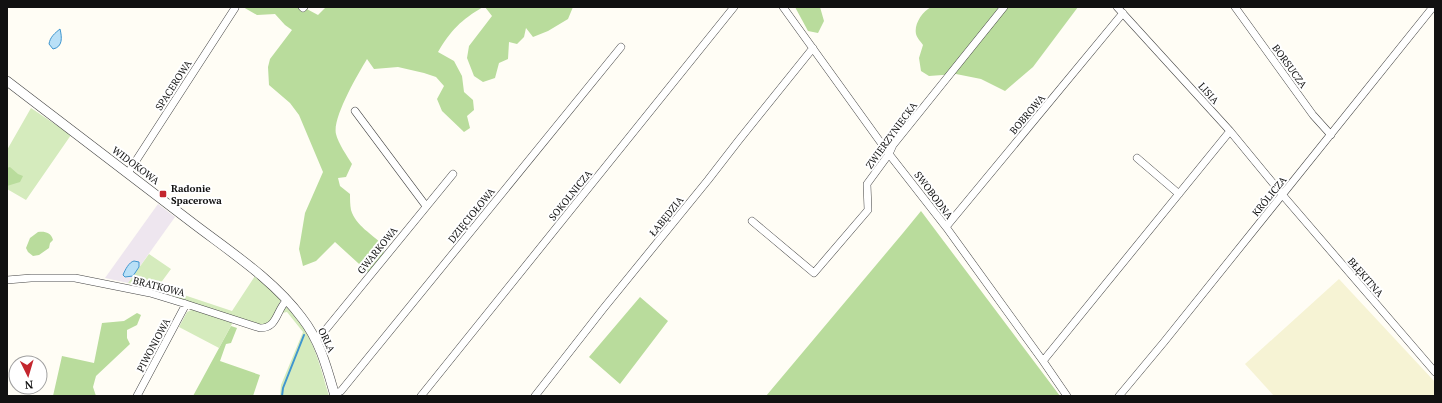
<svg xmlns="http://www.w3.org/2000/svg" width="1442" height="403" font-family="'PT Serif',serif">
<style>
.industrial{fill:#eee6ef}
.farmland{fill:#f6f3d4}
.green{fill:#d5ebbd}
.forest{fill:#b9dc9c}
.water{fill:#b9e0f7;stroke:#3f96cf}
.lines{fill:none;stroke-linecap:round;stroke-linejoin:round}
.stream{stroke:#3f96cf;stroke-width:2}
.minor-casing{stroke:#444;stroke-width:8}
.tertiary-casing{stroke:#444;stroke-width:10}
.minor{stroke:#fff;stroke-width:7}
.tertiary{stroke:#fff;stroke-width:9}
.poi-dot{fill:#c4262e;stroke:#fff;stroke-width:1.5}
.labels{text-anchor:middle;stroke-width:4;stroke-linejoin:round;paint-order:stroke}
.street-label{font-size:10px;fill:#111;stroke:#fff}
.poi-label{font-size:10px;font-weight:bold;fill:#111;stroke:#fff;text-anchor:start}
</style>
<rect width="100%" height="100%" fill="#fffdf5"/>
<!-- industrial -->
<path class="industrial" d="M158,204L175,217L128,283L105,278Z"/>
<!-- farmland -->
<path class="farmland" d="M1339,279L1435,382V396H1274L1245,364Z"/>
<!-- green -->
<path class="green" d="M31,108L71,135L26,200L7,189V150Z
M149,254L171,269L157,288L128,283Z
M255,276L271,289L281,300C274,311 276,319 264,326L172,296V292L181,294L232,311Z
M284,305C312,328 319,363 329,396H280L281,385L303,332L287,312L282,313Z
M194,309L233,322L219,348L179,327L187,312Z"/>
<!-- forest -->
<path class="forest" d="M243,7H303L318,15L326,7H483C461,20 451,30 438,52L454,61L462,76L464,92L473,100L474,110L467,116L470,128L464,132L442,111L437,99L444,86L436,77L424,73L398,67L374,69L367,59C358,74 332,118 336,134C338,143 347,156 352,164L346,177L338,178L340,186L350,194C350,199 350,205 351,210C356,226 372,234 383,245L384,257L369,273L335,242L316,261L303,266L299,249L305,213L323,172L299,115L290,103L269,85L268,67L270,59L292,30L285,25L275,14L257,15Z
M485,7H573L568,19L548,31L533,37L526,28L524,37L517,44L509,42L508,59L499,63L495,78L483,82L474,76L467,58L469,46L492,16Z
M795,7H820L824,21L818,33L808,31Z
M931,7H1078L1033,67L1005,91L981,79L956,74L929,76L921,71L919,58L923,45C921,42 917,38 916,34C914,24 922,12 931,7Z
M10,167L18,174L23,176L20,182L7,186V168Z
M921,211L1060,396H766L903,233Z
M38,232C44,231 51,232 53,240L50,243L49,248L39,255L33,256L28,252L26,248L30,238Z
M640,297L668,321L620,384L589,357Z
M137,313L141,315L137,325L127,330V338L130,344L96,376L93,387L96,396H53L62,356L94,363L102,323L124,321Z
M231,326L237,328L231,343L226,344L220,361L260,375L253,396H193Z"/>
<!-- water -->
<path class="water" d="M60,29C62,37 63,47 53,49L49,44C50,37 55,33 60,29Z
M134,261L139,262V267L133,276L125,277L123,275C125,270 129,262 134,261Z"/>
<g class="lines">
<!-- stream -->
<path class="stream" d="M282,396L283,388L304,335"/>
<!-- minor casing -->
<g class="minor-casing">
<path id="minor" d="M302,7L303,8L304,7
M783,7L889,154L946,227L1043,361L1067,396
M1117,7L1230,131L1286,199L1435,372
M1235,7L1313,115L1331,135
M355,111L426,206
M1137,158L1179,194
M128,173L235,8
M752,221L814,273L868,210L867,184L889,154L893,145L1004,7
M946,227L1123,13
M7,280L31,278H75L150,293L186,304L260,328C278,328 276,310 287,300
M316,338L323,333L453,174
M1043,361L1230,131
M334,394L341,391L621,47
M137,396L186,304
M421,396L734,7
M535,396L603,309L708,180L739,140L813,48
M1119,396L1164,342L1433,7"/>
</g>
<!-- tertiary casing -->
<g class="tertiary-casing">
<path id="tertiary" d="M7,81C68,127 129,174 190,221C229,251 273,279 302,318C320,341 327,368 335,396"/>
</g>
<!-- minor -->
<use href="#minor" class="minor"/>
<!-- tertiary -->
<use href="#tertiary" class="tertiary"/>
</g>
<!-- markers -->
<rect class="poi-dot" x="159" y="190" width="8" height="8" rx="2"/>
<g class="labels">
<!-- street labels -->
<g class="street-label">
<text transform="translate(1290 66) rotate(54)" y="4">BORSUCZA</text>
<text transform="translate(173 85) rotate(-57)" y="4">SPACEROWA</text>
<text transform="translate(1209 93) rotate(48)" y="4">LISIA</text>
<text transform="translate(1027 114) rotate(-50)" y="4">BOBROWA</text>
<text transform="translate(891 135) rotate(-54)" y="4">ZWIERZYNIECKA</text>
<text transform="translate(136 165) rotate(37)" y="4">WIDOKOWA</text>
<text transform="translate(570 195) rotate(-51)" y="4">SOKOLNICZA</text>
<text transform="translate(934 195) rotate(53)" y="4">SWOBODNA</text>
<text transform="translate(1269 196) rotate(-51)" y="4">KRÓLICZA</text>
<text transform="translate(471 215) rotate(-51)" y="4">DZIĘCIOŁOWA</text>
<text transform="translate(666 216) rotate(-51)" y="4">ŁABĘDZIA</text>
<text transform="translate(377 250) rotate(-51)" y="4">GWARKOWA</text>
<text transform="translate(1366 277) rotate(49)" y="4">BŁĘKITNA</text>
<text transform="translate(159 286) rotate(14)" y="4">BRATKOWA</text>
<text transform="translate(327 340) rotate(65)" y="4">ORLA</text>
<text transform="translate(153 345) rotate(-62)" y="4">PIWONIOWA</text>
</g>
<!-- poi labels -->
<g class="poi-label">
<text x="171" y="192">Radonie<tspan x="171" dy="12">Spacerowa</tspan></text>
</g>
</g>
<!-- border -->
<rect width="1442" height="403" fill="none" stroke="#111111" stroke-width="16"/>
<!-- north arrow -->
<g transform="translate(28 375) rotate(175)"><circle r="19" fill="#ffffff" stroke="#a0a0a0"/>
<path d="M0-3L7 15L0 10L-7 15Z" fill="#c4262e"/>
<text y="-6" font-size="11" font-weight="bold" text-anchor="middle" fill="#111111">N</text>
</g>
</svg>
